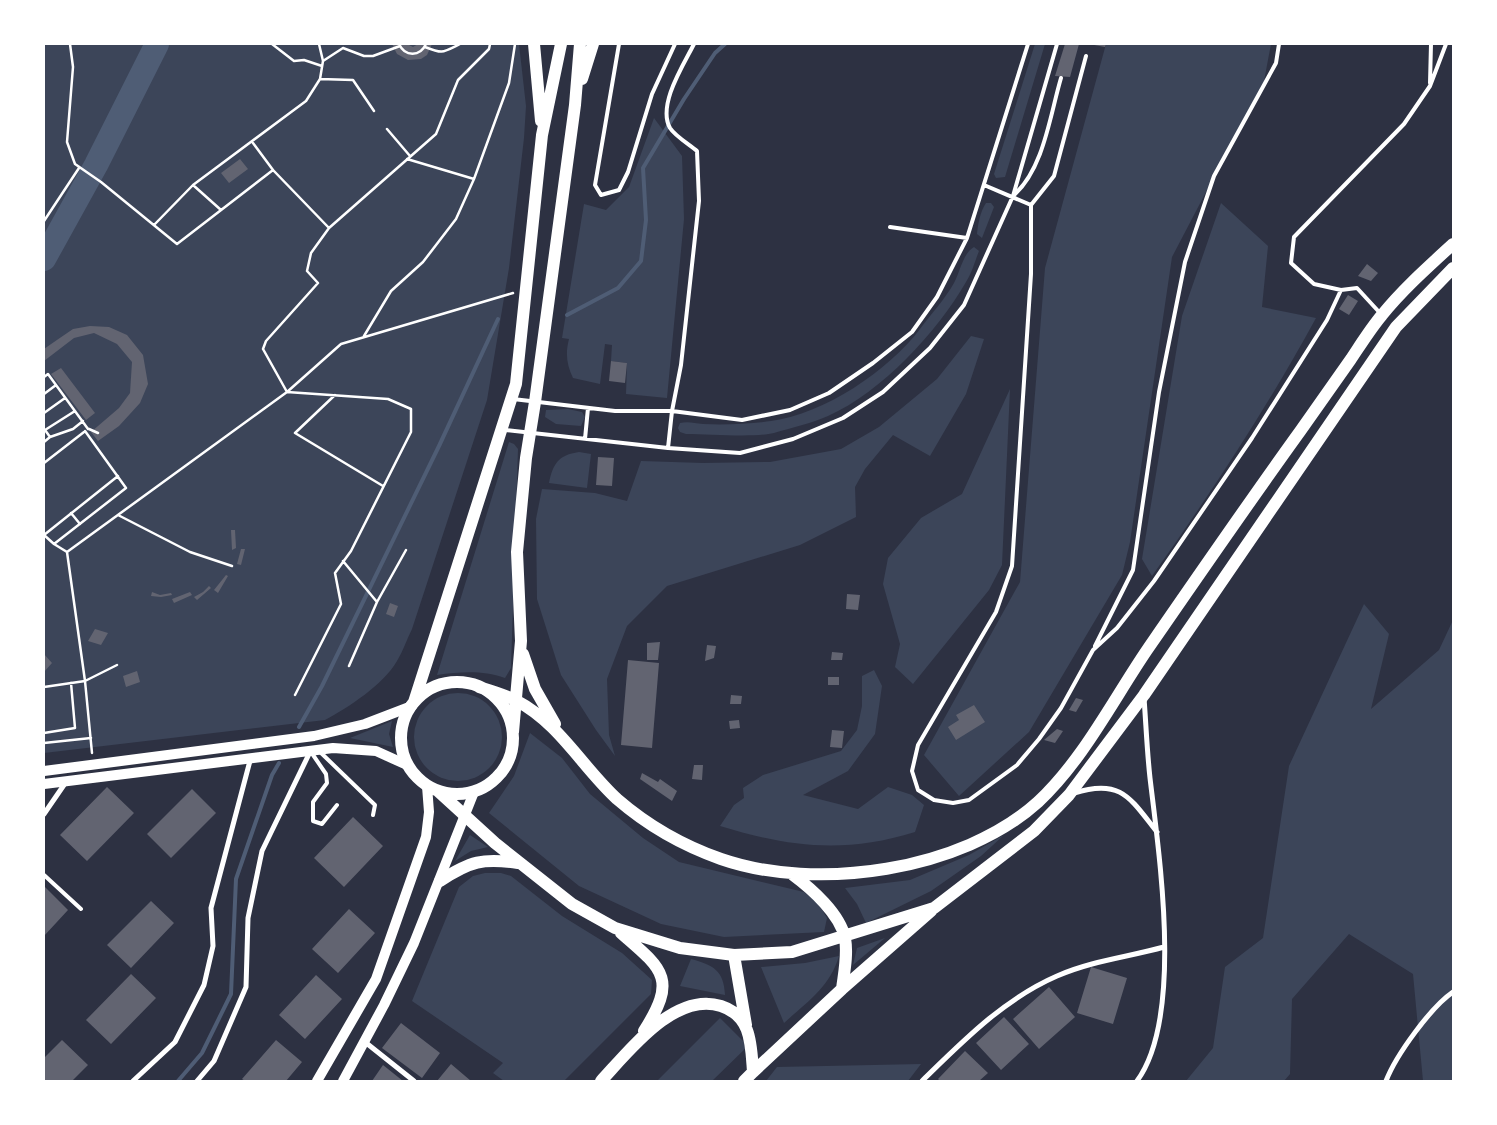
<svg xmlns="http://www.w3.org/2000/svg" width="1497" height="1125" font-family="'Times New Roman',serif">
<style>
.green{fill:#3c4559}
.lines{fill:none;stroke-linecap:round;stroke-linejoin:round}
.stream{stroke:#4f5d75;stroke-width:4}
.river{stroke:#4f5d75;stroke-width:24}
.building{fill:#626471}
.path{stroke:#fff;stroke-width:2.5}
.service{stroke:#fff;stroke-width:4}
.minor{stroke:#fff;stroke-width:5}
.secondary{stroke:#fff;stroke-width:10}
.primary{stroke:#fff;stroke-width:12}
</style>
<rect width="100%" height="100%" fill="#2d3142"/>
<!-- green -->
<path class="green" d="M44,44H519L526,106L524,138L509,268L487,400L412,629C407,639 403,651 397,661C383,685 349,707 325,720L44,753Z
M1035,44H1045L1005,177L996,178L994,174Z
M1106,44H1271L1264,81L1172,257L1130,542L1122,575L1029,732L959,796L924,755L1020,582L1045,268Z
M654,118L682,156L684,219L667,398L626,394L627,363L611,361L612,345L605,344L600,384L573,378C567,365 565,354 569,339L562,338L584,204L606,210L629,187Z
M986,203H991L994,207L982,238L977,234C978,224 980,212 986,203Z
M1221,203L1268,246L1262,307L1316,318C1267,408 1211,493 1152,576L1142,559L1182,316Z
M974,247L979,251C975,261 972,273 966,282C937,332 882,392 828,416C812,423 791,428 774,433C753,438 710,434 686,434L680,432L678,428L680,423C688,421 694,423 703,424C724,425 750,424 771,421C824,414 888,371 920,329C931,314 945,299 954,283C960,272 963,253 974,247Z
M971,336L984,339L966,394L930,456L893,435L865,469L855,487L856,517L800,545L667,586L627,626L607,679L609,735L615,756L596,730L561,675L537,599L536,519L542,489L595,493L627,501L641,461L703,463L770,462L841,449L879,427L937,379Z
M1010,389L1002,565L989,590L913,684L895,667L900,644L883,584L888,558L921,518L962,494Z
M568,409L582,412L585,417L581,426L556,424L545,417L546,410Z
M509,442L514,444L518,449L511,668L505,678C482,670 461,672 437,675Z
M579,452L591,454L587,488L549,483C553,464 558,455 579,452Z
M1364,604L1389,634L1371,709L1439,650L1453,620V1081H1423L1413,974L1349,934L1292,999L1290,1074L1284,1081H1186L1213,1048L1225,967L1263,938L1289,766Z
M874,670L882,686L875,734L848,771L803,795L858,809L888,787L912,795L924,805L915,832C844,854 789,847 720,826L734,805L744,798L743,788L763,775L841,751L857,730L862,706V676Z
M414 737a44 44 0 1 1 88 0a44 44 0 1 1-88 0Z
M392,721L389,734L393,747L350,738Z
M530,733L562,758L590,794L643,838L679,862L804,892L818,903L827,918L824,932L724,937L661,924L579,886L489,813L514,776Z
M470,835L488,847L471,851L455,861Z
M1004,835L981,856L931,891L866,923L857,904L845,888L910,880L969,855Z
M485,873H501L511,876L562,916L622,953L652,980L651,994L564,1081H504L493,1073L503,1063L412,1001L459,887L473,876Z
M885,938L853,965L857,948Z
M839,956C830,987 807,1002 784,1023L761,967L805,963Z
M691,959C713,965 724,970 725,995L680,986Z
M720,1018L748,1046L712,1081H657Z
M921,1064L908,1081H766L777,1067Z"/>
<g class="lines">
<!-- stream -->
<path class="stream" d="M567,315L618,288L641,261L646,220L643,168L684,99L715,53L725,44
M299,727L322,686L439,446L498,319
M178,1081L202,1053L231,994L236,879L272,775L279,763"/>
<!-- river -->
<path class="river" d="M44,259L96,165L157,44"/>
</g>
<!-- building -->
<path class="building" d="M392,44H407L413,47L418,44H432L427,55L421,59L408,60L397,54Z
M1065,44H1079L1070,77L1055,76Z
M1089,44H1106L1105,47Z
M240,159L248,169L229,183L221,173Z
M1367,264L1378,273L1371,281L1358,276Z
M1348,295L1358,301L1349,315L1339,309Z
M90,326L109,327L127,335L143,355L148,384L140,403L119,426L98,441L91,432L119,408L130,393L132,362L117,344L94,333L74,338L44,361V349L54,342L73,329Z
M611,361L627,363L625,383L609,381Z
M61,368L95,413L86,420L51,374Z
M598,457L614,458L612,486L596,485Z
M231,530H235L236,548L232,550Z
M241,549H245L241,565L237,564Z
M226,575L228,576L218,593L214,590Z
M209,586L211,588L197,600L194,597L203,592Z
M152,592L160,595L171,593L172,595L161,597L151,596Z
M190,592L192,595L174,603L172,599Z
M847,594L860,595L858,610L846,609Z
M390,603L398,606L394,617L386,614Z
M95,629L108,633L101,645L88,641Z
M660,642L658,660H647V643Z
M707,645L716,646L714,658L705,661Z
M832,652L843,653L842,660H831Z
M44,654L52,663L44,672Z
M628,660L659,663L652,748L621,745Z
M137,671L140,682L126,687L123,676Z
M828,677H839V685H828Z
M731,695L742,696L741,704H730Z
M1076,698L1083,700L1076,712L1069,710Z
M974,705L985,722L956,740L948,727L959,720L956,715Z
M739,720L740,728L730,729L729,721Z
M1057,729L1063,731L1055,743L1044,740Z
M832,730L844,731L842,748L830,747Z
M694,765H703L702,780L692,779Z
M642,773L658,782L660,779L677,791L672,801L640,779Z
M107,787L134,813L87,861L60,835Z
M192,789L216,813L171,858L147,834Z
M353,817L383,846L344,887L314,858Z
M44,886L68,910L44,936Z
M151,901L174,923L131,968L107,945Z
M349,909L375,933L338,973L312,949Z
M1091,967L1127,978L1113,1024L1077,1013Z
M131,974L156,998L111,1044L86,1020Z
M316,975L342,999L305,1039L279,1015Z
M1049,987L1075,1017L1039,1049L1013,1019Z
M1004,1017L1029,1044L1001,1070L976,1043Z
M401,1023L440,1053L422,1078L382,1048Z
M62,1040L88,1065L72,1081H44V1058Z
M276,1040L302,1062L286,1081H245L242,1079Z
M965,1051L988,1073L979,1081H940L938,1079Z
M451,1064L471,1081H437Z
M383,1065L403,1081H372Z"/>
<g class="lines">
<!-- path -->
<path class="path" d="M70,44L73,67L67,142L75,164L101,182L177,244L273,170L329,228
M272,44L294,61L304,60L322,66
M399,44C405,57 420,57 426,44
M425,47C443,54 442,53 460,44
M323,61L343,48L364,56H373L400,46
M320,79L353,80L374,111
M387,129L410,156
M253,143L273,170
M407,159L474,179
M193,185L221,210
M44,221L79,168
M154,225L193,185L306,101L320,79L323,61L319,44
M364,336L391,291L423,262L456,219L474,179L509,83L515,44
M44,377L48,374L88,429
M44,394L56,385
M335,395L295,433L383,486
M44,413L65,398
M89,429L98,433
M45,430L75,411
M50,437L73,429L83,421
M44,442L50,437L45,430
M44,463L84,432
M71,513L80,524
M118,515L190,552L232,566
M44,535L118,476
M44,535L54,544
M67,552L54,544L126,488L85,431
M343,561L377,602
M349,666L377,602L406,550
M44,687L85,681L117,665
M295,695L341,604L335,573L351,551L411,432V409L388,399L287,392L263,349L266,341L318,283L307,271L311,253L329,228L436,134L458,80L489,49L490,44
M44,733L75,728L71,683
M44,743L91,738
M92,753L85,681L67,552L287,392L341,344L513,293"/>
<!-- service -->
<path class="service" d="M619,44L595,185L601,195L619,190L628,172L652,94L675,44
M1086,56L1054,176L1031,205V274L1012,566L996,612L918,745L912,771L918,790L934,800L953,803L969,800L1017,765L1039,739L1061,708L1093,650L1117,628L1154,581L1252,438L1327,320L1341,290
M1430,83L1431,44
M984,185L1031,205
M1014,195C1044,168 1050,115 1061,78
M890,227L967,238
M1380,313L1357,288L1341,290L1314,284L1291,263L1294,237L1404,124L1430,86L1446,44
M513,399L615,411H672L742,420L790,410L829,393L873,363L912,332L937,297L967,238L1028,44
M505,430L668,448L740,453L793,439L843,418L883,392L930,348L964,305L1013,196L1057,44
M585,439L588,408
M668,448L672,411L681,365L699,201L697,151C690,145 675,136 670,128C657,105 684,64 694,44
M1095,646L1133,570L1159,392L1185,262L1214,176L1276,63L1279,44
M319,751L375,805L373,815
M311,752L326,774L327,783L313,802V821L322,824L337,805
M44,875L81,909"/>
<!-- minor -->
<path class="minor" d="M1074,793C1121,778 1130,798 1157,832
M44,814L66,782
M365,1042L414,1081
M133,1081L175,1042L204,985L213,946L211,908L251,757
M197,1081L214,1061L246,987L248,918L262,851L310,752
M922,1081C963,1041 1004,999 1057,976C1091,961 1128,957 1164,947
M1137,1081C1184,1017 1159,855 1150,778C1147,751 1146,724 1144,698
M1386,1081C1396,1055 1431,1007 1453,992"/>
<!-- secondary -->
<path class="secondary" d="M44,771L314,736L365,724L412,706
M44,784L333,748L376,751L407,765
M317,1081L376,979L426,837L429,812L427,786
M343,1081L384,1005L414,943L474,792"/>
<!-- primary -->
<path class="primary" d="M534,44L541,121
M582,79L593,44
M523,654L535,689L555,724
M401 738a56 56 0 1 1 112 0a56 56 0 1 1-112 0Z
M479,687C492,691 506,695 517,701C559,723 583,768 617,799C647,825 684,846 721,859C816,892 962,871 1038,802C1083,760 1113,700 1147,650C1198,576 1249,502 1301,430C1318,406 1335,382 1351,359C1361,344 1371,328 1382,315C1403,289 1429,266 1453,244
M414,702L516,384L542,135L561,44
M513,732L521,641L517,552L526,458L535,402L575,105L580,44
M438,791L495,843L572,904L615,928L680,948L734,955L792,952L934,908L1034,831L1069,795L1144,695L1396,327L1453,268
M793,875C812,889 840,914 845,938C848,955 844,973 842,989
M440,881C470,861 483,858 518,863
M621,933C664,970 677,979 644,1031
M734,955L746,1025
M753,1072L842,989L931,911
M601,1081C629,1051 675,991 721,1006C752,1016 751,1045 753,1072L744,1081"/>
</g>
<!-- border -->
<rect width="1497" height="1125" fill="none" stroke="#ffffff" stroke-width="90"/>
</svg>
